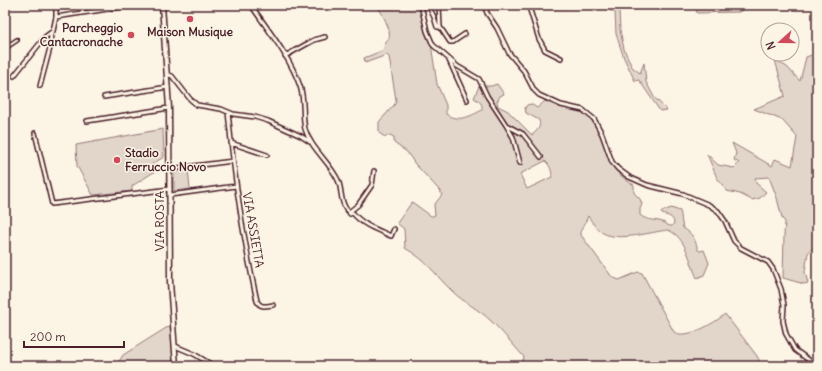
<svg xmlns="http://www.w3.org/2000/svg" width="822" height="371" font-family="Delius,sans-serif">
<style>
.green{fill:#e2d5ca;stroke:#967a7a;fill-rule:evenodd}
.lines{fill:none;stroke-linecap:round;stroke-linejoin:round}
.street-casing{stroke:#4a1f2b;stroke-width:6}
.secondary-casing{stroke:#4a1f2b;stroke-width:7}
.street{stroke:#fcf5e5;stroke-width:3}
.secondary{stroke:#fcf5e5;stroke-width:4}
.poi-dot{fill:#d1495b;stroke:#fcf5e5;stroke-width:1.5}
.labels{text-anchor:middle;stroke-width:3;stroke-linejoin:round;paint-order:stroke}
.poi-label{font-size:12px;font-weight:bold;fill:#4a1f2b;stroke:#fcf5e5;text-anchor:end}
.street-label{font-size:12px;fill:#4a1f2b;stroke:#fcf5e5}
</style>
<rect width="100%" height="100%" fill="#fcf5e5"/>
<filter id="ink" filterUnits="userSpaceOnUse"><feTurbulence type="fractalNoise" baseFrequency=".025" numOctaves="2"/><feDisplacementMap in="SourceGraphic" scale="8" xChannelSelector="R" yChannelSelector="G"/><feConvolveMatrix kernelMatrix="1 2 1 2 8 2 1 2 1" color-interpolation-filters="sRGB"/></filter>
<g filter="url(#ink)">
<!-- green -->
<path class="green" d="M376,5H420L431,44L437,84L446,105V114C458,123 471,116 482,110C483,103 479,101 474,98L479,86H491L497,84L504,94L500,96L497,102L498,106L508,111L532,135C538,130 541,127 539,120L526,113L525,107L527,105L531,104L537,108L545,101C550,103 555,105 560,106C567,109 578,109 584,113C601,125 602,144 610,161C615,172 624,179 634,185V193L640,199L642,204L640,209V215C647,221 654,219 663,222C667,224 667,226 672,226L674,223C673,216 668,216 662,214L661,212L671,208L680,211C682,217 681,222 683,228C693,234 695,239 698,250L700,251L704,250L709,263L704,275L697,278C689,261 687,238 668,230C650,232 619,242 603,233C596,229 592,222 588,216L581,232V235L612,277L619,280L638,272L642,273L674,332C686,340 715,323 725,314L757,356L762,366H526L522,362L524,357C513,345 503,332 491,321C479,309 464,303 452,291C435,275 428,261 405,248L404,229L397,223L412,202L431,216H433L435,215L434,205L442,195L440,191L431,181L415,164L407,152L394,143V137L390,135L385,137L379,133V122L395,104L396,100L389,57L387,55L365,63L364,58L384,50C384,42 387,43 389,38C392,31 381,10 376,5ZM545,161C550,165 552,171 552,177L527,189L520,174Z
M607,5H617L619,8L620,30L624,49L632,67L640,73L644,63L646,82L654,97L667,110L660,111L639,80L635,81L624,58L616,34L615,12L605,9Z
M695,5H751L739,12L697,13Z
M817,31V243L808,253L805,272L808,283L804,284L783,278L784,235L785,222L782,218L777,198L769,177L755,178L756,183L766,192L760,198L752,200L740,194L727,191L717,178L707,154L718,165L734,168L739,163L734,160L736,153L732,143L772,166L775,159L792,166L797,137L782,120L754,109L785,96L775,60L787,67L800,81L806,57L817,53L814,37Z
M163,129L164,157L152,164L154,172L132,186V191L93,195L77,166L76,145Z
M188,169L190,189L174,191V170Z
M173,326L175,366H119L118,363L123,355L166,328Z"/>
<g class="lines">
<!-- street casing -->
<g class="street-casing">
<path id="street" d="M251,5C268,30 290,57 300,86C305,100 302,116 305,129C311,149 329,161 338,180C342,189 340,199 345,207C346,209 349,212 350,214L353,213C362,225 378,230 391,236L394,229
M421,5L427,31L433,45L457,66L479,79L487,96L506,125L523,134L541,157
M428,5L434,17L437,27H440L450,42H453L465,34
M439,5L440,27
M484,5L487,13L497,28L509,53L524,71L534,90L539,95L561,105L583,110L594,119L602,134L612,162L618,169L629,177L647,185L683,194L709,205L718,211L725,221L734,241L741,248L768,262L773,269L781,289L784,305L783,321L786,334L795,350L817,366
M520,5L529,7L568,5
M529,7L539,39L545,50L561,58
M56,17L134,5
M5,48L17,40
M285,56L314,40L325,37
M448,58L467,100
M167,74L172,76L190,99L197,105L221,109L233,114L255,117L268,121L301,136L310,142
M14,76L45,37L53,31L56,17V5
M40,86L50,48L51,33
M104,97L168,87
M228,112C234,176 243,238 257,301C260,308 266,306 273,305
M87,121L169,108
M506,125L513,137L520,163
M35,133L52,204L170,189
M231,143L267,155
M170,169L233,161
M170,195L236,186
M349,212L358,205L372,185L374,171
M175,346L194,354L214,366"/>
</g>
<!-- secondary casing -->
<g class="secondary-casing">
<path id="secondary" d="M162,5L169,108L170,282L176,366"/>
</g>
<!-- street -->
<use href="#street" class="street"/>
<!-- secondary -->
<use href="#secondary" class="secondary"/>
</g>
</g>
<!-- markers -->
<g class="poi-dot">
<circle cx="190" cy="19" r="4"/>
<circle cx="131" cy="35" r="4"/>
<circle cx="117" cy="160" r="4"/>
</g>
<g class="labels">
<!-- poi labels -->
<g class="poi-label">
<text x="123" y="32">Parcheggio<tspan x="123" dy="14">Cantacronache</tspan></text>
<text x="190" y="36" text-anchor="middle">Maison Musique</text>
<text x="125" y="157" text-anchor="start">Stadio<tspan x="125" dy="14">Ferruccio Novo</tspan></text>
</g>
<!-- street labels -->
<g class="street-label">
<text transform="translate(160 221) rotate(-90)" y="4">VIA ROSTA</text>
<text transform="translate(253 230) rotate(80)" y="4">VIA ASSIETTA</text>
</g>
</g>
<!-- margin -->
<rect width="822" height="371" fill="none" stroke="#fcf5e5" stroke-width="20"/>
<rect x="10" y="10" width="802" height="351" fill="none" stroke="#4a1f2b" stroke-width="1.5" filter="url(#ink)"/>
<!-- north arrow -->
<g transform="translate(780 42) rotate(249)"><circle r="19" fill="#fcf5e5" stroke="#b59f9b"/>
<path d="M0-3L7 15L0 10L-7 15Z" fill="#d1495b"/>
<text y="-6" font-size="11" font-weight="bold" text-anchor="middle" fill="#4a1f2b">N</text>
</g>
<!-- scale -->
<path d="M24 341v6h100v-6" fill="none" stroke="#4a1f2b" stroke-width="2"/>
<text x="30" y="341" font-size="12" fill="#4a1f2b" stroke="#fcf5e5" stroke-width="3" paint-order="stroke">200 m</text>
</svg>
